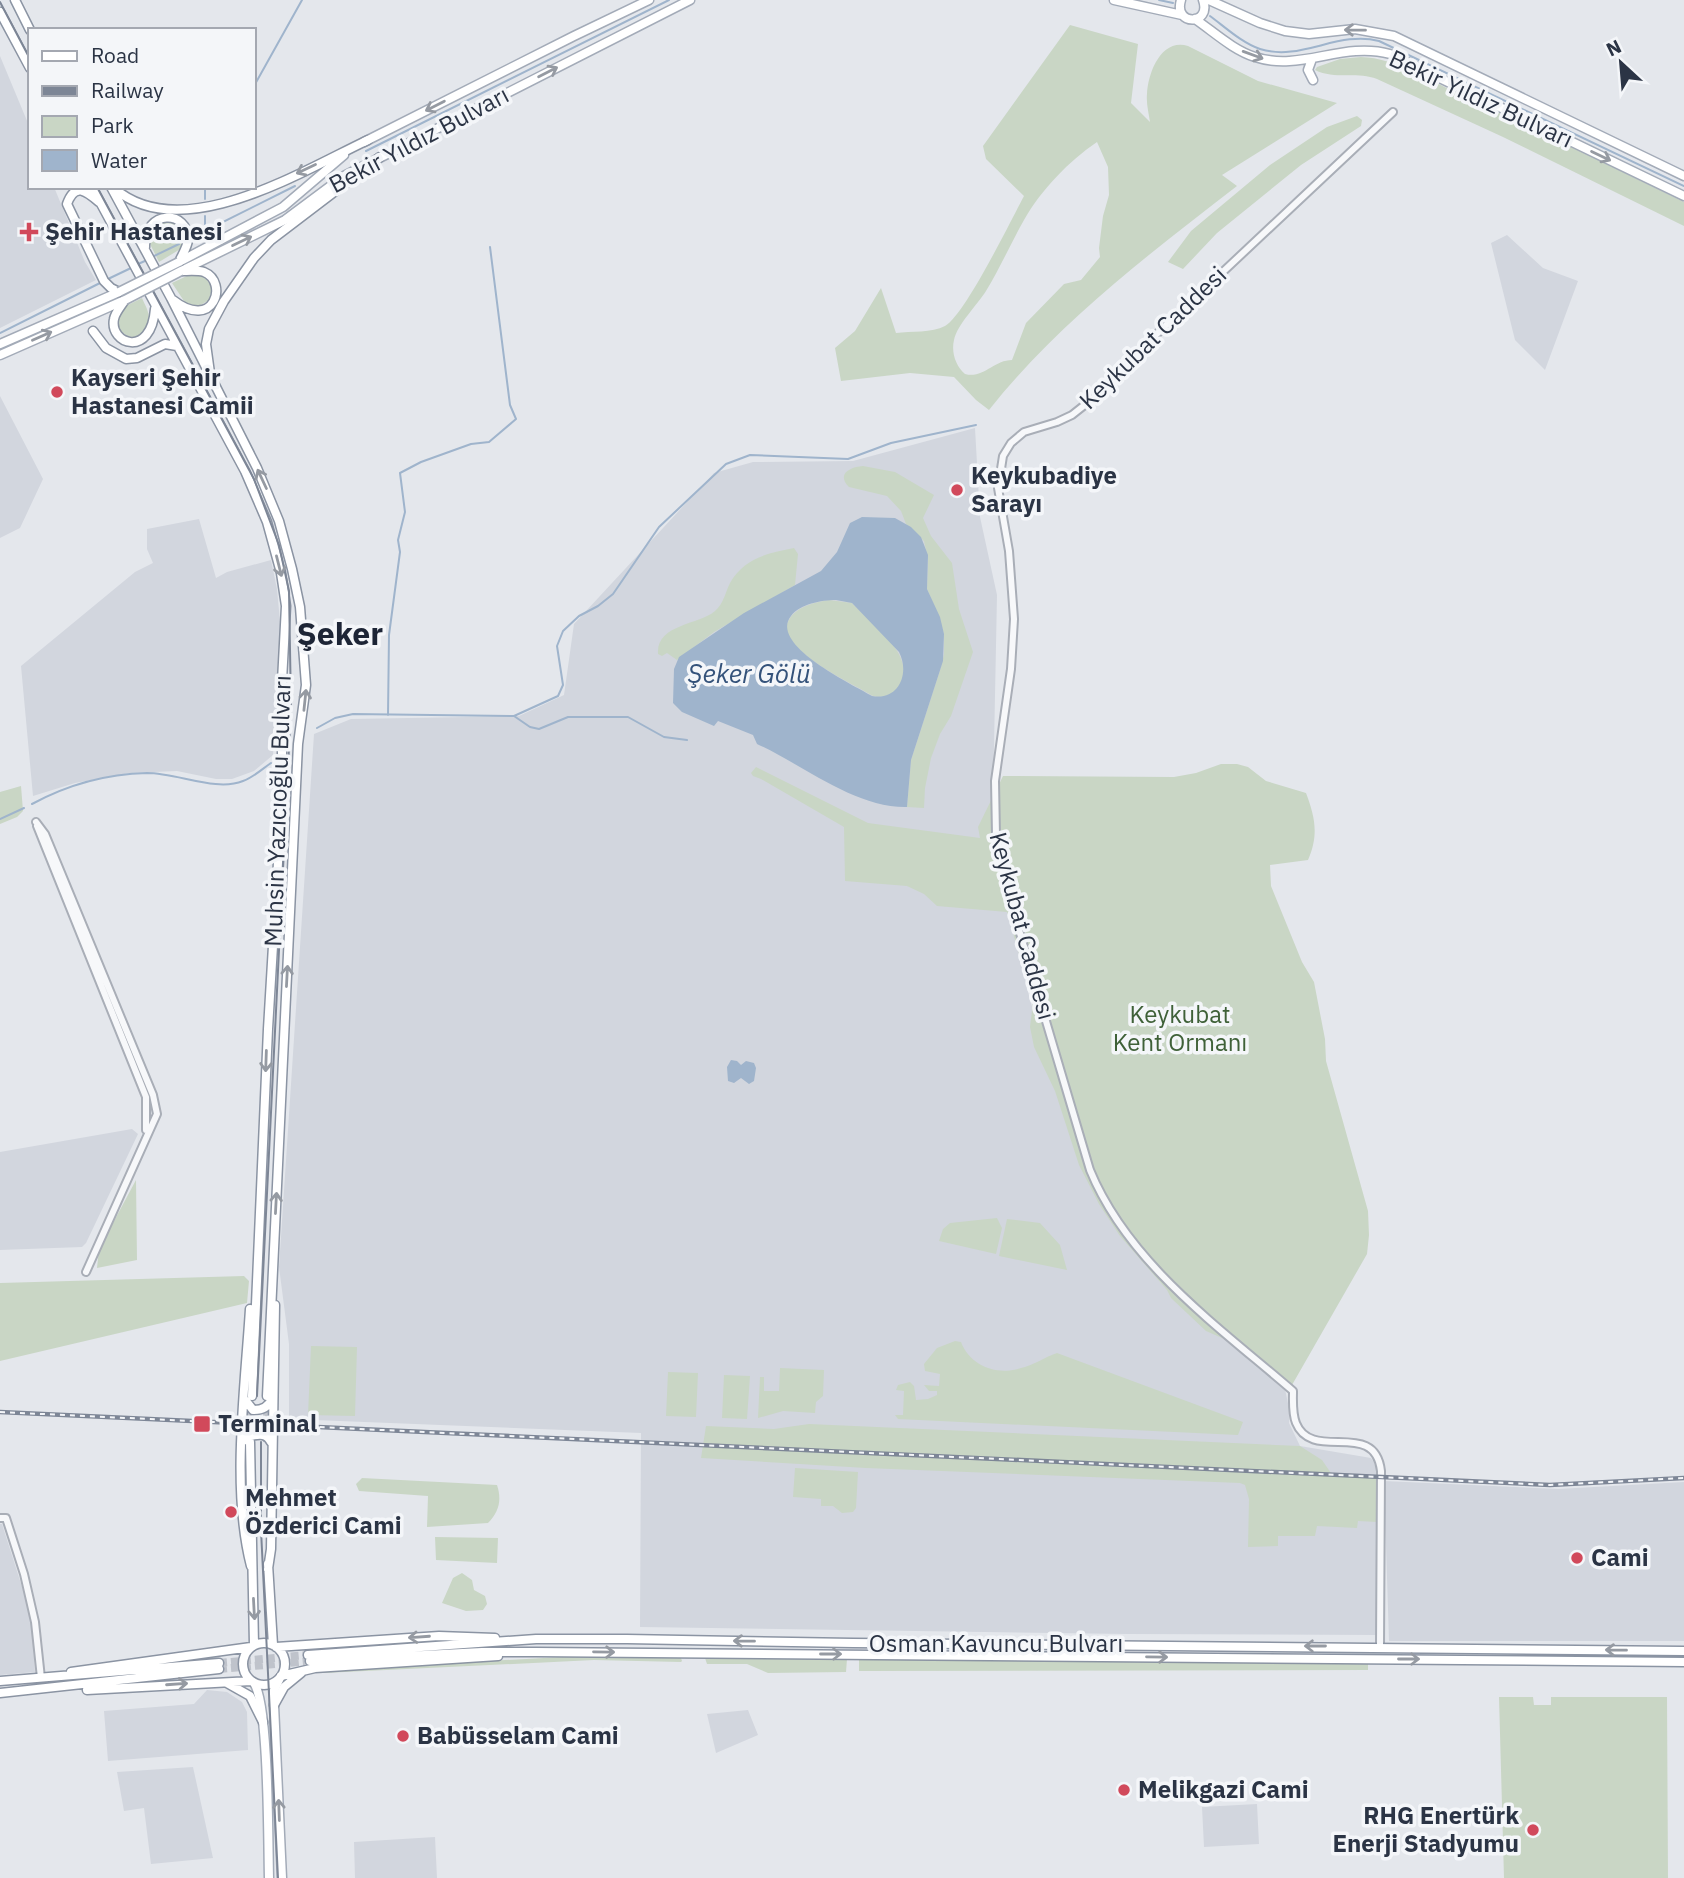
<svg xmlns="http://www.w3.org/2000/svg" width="1684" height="1878" font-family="'IBM Plex Sans',sans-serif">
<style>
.built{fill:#d2d6de}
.green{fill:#c9d6c5;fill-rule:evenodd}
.water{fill:#9fb4cc;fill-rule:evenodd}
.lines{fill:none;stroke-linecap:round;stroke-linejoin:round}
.stream{stroke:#9fb4cc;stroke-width:2}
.trunk-tunnel{stroke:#bfc3cb;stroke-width:8;stroke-dasharray:8 4;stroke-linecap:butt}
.tertiary-casing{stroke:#a9aeb7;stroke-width:10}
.primary-casing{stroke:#a3abb8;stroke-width:11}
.trunk-casing{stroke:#8b94a3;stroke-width:11}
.tertiary{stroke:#f7f8fa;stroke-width:6}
.primary{stroke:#fff;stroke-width:8}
.trunk{stroke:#fff;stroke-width:8}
.tram{stroke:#7d8696;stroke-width:2}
.rail-casing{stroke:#7d8696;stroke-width:4.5}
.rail{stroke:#f4f6f9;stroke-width:2;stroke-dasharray:5;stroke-linecap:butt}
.primary-bridge-casing{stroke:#a3abb8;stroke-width:11;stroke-linecap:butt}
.primary-bridge{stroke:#fff;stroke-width:8}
.oneway{stroke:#959aa2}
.poi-dot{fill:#d1495b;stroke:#f4f6f9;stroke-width:2.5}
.labels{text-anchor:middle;stroke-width:7;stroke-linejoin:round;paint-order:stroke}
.street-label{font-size:24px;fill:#2b3445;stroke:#f4f6f9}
.poi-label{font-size:24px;font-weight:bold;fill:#2b3445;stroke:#f4f6f9;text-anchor:start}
.park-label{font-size:24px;fill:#3f6138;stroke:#f4f6f9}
.water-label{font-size:26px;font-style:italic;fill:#34527a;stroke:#f4f6f9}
.district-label{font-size:32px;font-weight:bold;fill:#1d2536;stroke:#f4f6f9}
</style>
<rect width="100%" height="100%" fill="#e4e7ec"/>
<!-- built -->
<path class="built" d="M0,56L30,128V187H54L85,262L96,280L0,328Z
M1507,235L1543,268L1578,281L1545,370L1515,340L1491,243Z
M0,396L43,479L20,528L0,538Z
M975,428L980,517L997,595L993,797L995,851L1030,1000L1064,1109L1106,1214L1161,1283L1285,1389L1290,1413L1289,1423L1300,1446L1371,1458L1377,1467V1635L1128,1634L640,1627L641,1433L289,1419V1344L279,1267L314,734L351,719L519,716L564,695L574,624L714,473L753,462L853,461Z
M199,519L216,578L227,572L271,560L277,589L281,632L273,755L254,771L232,779H216L177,771L130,773L75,783L33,796L21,666L135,572L153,563L147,549V529Z
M132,1129L138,1134L86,1243L82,1247L0,1250V1152Z
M1384,1481L1558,1489L1684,1482V1641H1389Z
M0,1524H2L31,1615L35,1672L0,1675Z
M207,1690L227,1692L242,1702L247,1712L248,1750L108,1761L104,1711L194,1704Z
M748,1710L758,1735L716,1753L707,1714Z
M193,1767L213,1858L151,1864L144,1808L124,1811L117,1772Z
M1257,1804L1259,1844L1204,1847L1202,1807Z
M435,1837L437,1878H355L354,1842Z"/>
<!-- green -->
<path class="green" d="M1070,25L1138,44L1131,103L1150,122C1149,114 1146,104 1147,94C1148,73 1161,38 1188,46L1258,81L1337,103L1222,175L1237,186C1149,254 1058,323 989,410L976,400L954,377L910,373L841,381L835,348L855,331L881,288L896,333C911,331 932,333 945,326C965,315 1011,220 1024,196L986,159L983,146ZM1097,142L1108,167L1109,195L1103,216L1099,248L1100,257L1081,280L1064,284L1026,323L1012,360C994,360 983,379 965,374C956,366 951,353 954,340C957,325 977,305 986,291C1000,268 1011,243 1024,220C1041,190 1069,161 1097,142Z
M1361,57C1396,58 1431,81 1461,95C1536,129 1610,166 1684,202V226L1503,137L1377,79C1356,71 1335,80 1315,70L1317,67L1340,59Z
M1357,116L1362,120L1361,126L1301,165L1217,233L1183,269L1168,262L1191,231L1270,165L1327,127Z
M164,220L177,223L185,238L182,248L159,262L150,244V231Z
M193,273L206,278L212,288L209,300L199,306L186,304L172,283Z
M142,298C145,305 150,313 149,321C147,344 121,342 116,320L124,307Z
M863,466L895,472L934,495L923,518L931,536L952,563L959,609L973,652L951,716L940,734L931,758L925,788L924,808L907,807L911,760L941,667L944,654V634L937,612L927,589L928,560L924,541L906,524L901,511L887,496L849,487C836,474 850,467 863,466Z
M794,548L798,554L795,585L714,632L677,660L667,653L662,656L658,654C656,624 699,625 715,611C724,603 725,593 730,583C744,558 768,553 794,548Z
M829,600L852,603C871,623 921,658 898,688C891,697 882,698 873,696C850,682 791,656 786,628C790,608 811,603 829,600Z
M1221,764H1237L1248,767L1266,781L1306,793C1315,817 1319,835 1308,860L1270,865L1271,886L1302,962L1314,982L1325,1039L1326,1061L1368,1211L1369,1235L1367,1254L1292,1385L1285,1388L1229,1341L1206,1331L1171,1298L1167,1290L1120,1236L1099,1204L1079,1165L1055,1091L1034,1047L1030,1027L1033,1002L1007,912L937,906L924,894L907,886L845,881L844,827L761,779L753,776L751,773L756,767L868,823L980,838L978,827L1003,776L1174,777L1196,773Z
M21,786L23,811L17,817L0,824V792Z
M136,1180L137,1260L97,1268L99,1249Z
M997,1218L1002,1228L996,1254L939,1241L943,1229L950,1223Z
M1007,1219L1040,1223L1060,1245L1067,1270L999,1256Z
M244,1276L249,1281L247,1303L0,1361V1283Z
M955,1341L961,1342C970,1366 997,1376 1021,1368C1034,1365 1045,1357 1057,1353L1243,1422L1238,1435L898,1419L895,1415H903L904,1391L896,1390L898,1385L910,1382L914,1386L916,1400L928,1399L937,1395V1391H929L924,1385L939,1386L940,1374L925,1371L924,1364L937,1348Z
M311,1346L357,1347L355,1416L308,1415Z
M780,1368L824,1370L823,1396L816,1402L815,1413L783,1411L758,1418L760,1377H764V1391H779Z
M668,1372L698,1373L696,1417L666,1416Z
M724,1375L750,1376L747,1419L722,1418Z
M809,1424L1300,1446L1322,1460L1333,1476L1376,1478L1377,1522L1358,1521L1357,1528L1317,1526L1315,1536H1278V1546L1248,1547L1249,1499L1245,1485L1240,1483L866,1468L701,1458L706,1426L774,1429Z
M795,1468L858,1472L856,1508L853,1512L842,1513L833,1506H821V1499L793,1497Z
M362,1478L497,1485C502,1500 499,1512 488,1523L427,1527L428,1496L359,1491L356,1484Z
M435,1537L498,1538L497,1563L436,1560Z
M462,1573L472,1580L474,1590L485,1596L487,1604L483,1610L466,1611L442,1603L453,1578Z
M598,1655L681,1658L682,1661L681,1662L594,1660L324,1673V1670Z
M705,1658L847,1659L846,1672L768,1673L747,1664H707Z
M859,1659L1368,1664V1670L859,1671Z
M1499,1697H1533L1534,1705H1551V1697H1667L1668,1878H1504Z"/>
<!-- water -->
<path class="water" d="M862,517L895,518L911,527L921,537L928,555L927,589L940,617L944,634L943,661L911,760L907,807C855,808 805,766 757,744L753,735L718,721L714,726L682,712L673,703L674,669L679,657L744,613L821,571L837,552L850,523ZM836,600L852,603L899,652C910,673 899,701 872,696C854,685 768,645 791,616C800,604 821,600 836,600Z
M731,1060L737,1061L741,1065L746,1061L754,1063L756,1068L754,1081L749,1084L741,1078L734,1083L728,1081L727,1067Z"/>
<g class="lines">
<!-- stream -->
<path class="stream" d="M1159,0L1173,3
M1210,16C1225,27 1242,43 1260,49C1301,62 1338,30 1379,41L1684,186
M254,86L302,0
M366,151L669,0
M205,199V187
M205,216V230
M195,236L295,186
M152,257L179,244
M136,265L147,260
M108,279L131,268
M0,333L100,283
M388,715L389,635L400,552L398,540L405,512L400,473L421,462L471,444L489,442L516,419L510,405L490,247
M514,716L558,696L563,685L557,646L563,631L579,616L598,606L613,594L659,527L726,464L750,455L848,459L891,443L976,425
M317,728L335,718L353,714L514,716L530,727L539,729L568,717H628L664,737L687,740
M32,804C67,785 106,774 147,773C178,773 216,792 243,781C254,777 262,769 271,763
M0,819L24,808"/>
<!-- trunk-tunnel -->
<path class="trunk-tunnel" d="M250,1442L251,1406
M267,1442V1403
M219,1663L308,1655
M219,1669L310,1661"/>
<!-- tertiary casing -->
<g class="tertiary-casing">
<path id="tertiary" d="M36,822L45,834L153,1095L157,1114L86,1272
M37,826L146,1097V1130
M0,1518H6L24,1574L35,1622L41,1678
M1380,1647L1381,1471C1375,1418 1312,1463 1296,1423C1292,1413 1293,1401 1293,1391C1219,1327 1128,1263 1090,1170L1014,913L996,835L995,781L1011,669L1014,619L1009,551L998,488L1003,456L1011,443L1024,432L1057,422L1072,415L1096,396L1145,345L1393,112"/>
</g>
<!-- primary casing -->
<g class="primary-casing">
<path id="primary" d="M1114,0L1182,15
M1181,0C1173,26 1212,26 1203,0
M1209,0L1260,23L1285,31L1309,34L1355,29L1394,36L1684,176
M1195,19C1214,32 1233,50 1255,57C1301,72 1342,41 1390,54L1684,196
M1312,59L1308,70L1313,80
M364,142L574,36L649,0
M179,262L283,207L344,155
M181,271L285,220L344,176L690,0
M0,344L119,292
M0,355L125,300
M280,1678L274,1690V1705L282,1878
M254,1683C269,1705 268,1843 269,1878"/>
</g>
<!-- trunk casing -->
<g class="trunk-casing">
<path id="trunk" d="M15,0L30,30
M0,12L30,68
M92,187L245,471L267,522L281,573L286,606L282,681V796L268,1029L252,1396
M111,187L171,298L257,468L279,521L292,569L300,607L306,685L298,744L267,1396
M114,188C181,247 302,171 368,140
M99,202C86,191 75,182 67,204L104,281L111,288L119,292
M145,247C144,208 189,210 188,240C187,248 182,255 179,262
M125,300C121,306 115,313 114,319C109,344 151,359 155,309
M173,300C214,332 229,282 204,272C198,270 188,271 181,271
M93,331L106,348L126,359L137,358L165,344L177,346
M210,373L206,344L209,329L224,301L254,258L271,240L380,157
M250,1309C245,1389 231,1488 251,1566
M246,1401L253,1410C263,1410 268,1407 272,1399
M242,1442L249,1436C258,1435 266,1432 271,1442
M250,1442L254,1645
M268,1564L273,1645
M268,1569L271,1549L275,1305
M243 1664a21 21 0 1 1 42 0a21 21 0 1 1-42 0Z
M276,1647L439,1636L495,1638
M308,1655L536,1639H627L853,1643L1684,1651
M310,1661L482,1652H536L1684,1662
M71,1672L251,1647
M281,1676L315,1668L498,1656
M0,1681L219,1663
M227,1683L250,1696L263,1722
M87,1690L251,1681
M0,1693L219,1669
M274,1705L284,1687L301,1673"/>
</g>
<!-- tertiary -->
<use href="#tertiary" class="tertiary"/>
<!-- primary -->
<use href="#primary" class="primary"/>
<!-- trunk -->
<use href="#trunk" class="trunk"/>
<!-- tram -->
<path class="tram" d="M0,2L30,59
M97,187L254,479L279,545L289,591L291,707L257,1396
M261,1442V1530L278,1878"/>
<!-- rail casing -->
<g class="rail-casing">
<path id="rail" d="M0,1412L1550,1485L1684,1478"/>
</g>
<!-- rail -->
<use href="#rail" class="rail"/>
<!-- primary-bridge casing -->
<g class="primary-bridge-casing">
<path id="primary-bridge" d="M119,292L179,262
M125,300L181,271"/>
</g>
<!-- primary-bridge -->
<use href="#primary-bridge" class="primary-bridge"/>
</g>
<!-- one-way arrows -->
<defs><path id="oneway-shaft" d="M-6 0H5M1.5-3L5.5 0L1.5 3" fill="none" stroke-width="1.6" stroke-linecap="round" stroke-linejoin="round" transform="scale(1.75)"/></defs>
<g class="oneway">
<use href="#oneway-shaft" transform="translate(1355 30) rotate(-179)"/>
<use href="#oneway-shaft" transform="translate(1253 55) rotate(20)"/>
<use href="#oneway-shaft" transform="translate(548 72) rotate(-27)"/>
<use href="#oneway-shaft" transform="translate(435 106) rotate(153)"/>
<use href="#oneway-shaft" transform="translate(1601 156) rotate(26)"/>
<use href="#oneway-shaft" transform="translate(306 169) rotate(155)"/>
<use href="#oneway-shaft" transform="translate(242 241) rotate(-26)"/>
<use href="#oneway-shaft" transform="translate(42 336) rotate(-24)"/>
<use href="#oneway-shaft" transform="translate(262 479) rotate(-115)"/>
<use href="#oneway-shaft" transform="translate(279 566) rotate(76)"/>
<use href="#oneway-shaft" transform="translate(305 700) rotate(-84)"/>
<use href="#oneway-shaft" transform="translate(287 976) rotate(-87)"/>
<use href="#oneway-shaft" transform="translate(266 1061) rotate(92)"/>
<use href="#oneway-shaft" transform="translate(276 1203) rotate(-87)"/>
<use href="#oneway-shaft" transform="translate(254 1609) rotate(87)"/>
<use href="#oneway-shaft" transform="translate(419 1637) rotate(176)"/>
<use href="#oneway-shaft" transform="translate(744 1641) rotate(-179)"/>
<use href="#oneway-shaft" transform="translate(1315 1646) rotate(-180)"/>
<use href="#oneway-shaft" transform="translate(1616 1650) rotate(-179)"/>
<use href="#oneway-shaft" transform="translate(604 1652) rotate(1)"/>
<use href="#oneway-shaft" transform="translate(831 1654)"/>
<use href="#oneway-shaft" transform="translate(1157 1657) rotate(1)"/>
<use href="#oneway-shaft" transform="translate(1409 1659)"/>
<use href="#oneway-shaft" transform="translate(177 1684) rotate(-4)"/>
<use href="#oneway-shaft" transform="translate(279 1810) rotate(-92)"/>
</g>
<!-- markers -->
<g class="poi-dot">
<path d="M25.5 221.5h7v7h7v7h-7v7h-7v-7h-7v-7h7z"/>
<circle cx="57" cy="392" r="7"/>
<circle cx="957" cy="490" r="7"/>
<rect x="193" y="1415" width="18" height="18" rx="3.5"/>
<circle cx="231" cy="1512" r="7"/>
<circle cx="1577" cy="1558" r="7"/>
<circle cx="403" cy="1736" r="7"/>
<circle cx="1124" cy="1790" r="7"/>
<circle cx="1533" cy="1830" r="7"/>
</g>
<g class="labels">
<!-- street labels -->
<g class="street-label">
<text transform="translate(1481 99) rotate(25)" y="8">Bekir Yıldız Bulvarı</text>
<text transform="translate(419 140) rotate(-28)" y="8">Bekir Yıldız Bulvarı</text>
<text transform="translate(1153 338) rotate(-44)" y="8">Keykubat Caddesi</text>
<text transform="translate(278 811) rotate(-88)" y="8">Muhsin Yazıcıoğlu Bulvarı</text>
<text transform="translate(1022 926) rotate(75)" y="8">Keykubat Caddesi</text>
<text x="996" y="1652">Osman Kavuncu Bulvarı</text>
</g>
<!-- poi labels -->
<g class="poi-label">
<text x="45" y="240">Şehir Hastanesi</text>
<text x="71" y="386">Kayseri Şehir<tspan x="71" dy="28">Hastanesi Camii</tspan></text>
<text x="971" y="484">Keykubadiye<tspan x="971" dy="28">Sarayı</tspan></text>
<text x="218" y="1432">Terminal</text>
<text x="245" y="1506">Mehmet<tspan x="245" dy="28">Özderici Cami</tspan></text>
<text x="1591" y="1566">Cami</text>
<text x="417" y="1744">Babüsselam Cami</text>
<text x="1138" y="1798">Melikgazi Cami</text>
<text x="1519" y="1824" text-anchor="end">RHG Enertürk<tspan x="1519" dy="28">Enerji Stadyumu</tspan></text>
</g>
<!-- park labels -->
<g class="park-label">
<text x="1180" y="1023">Keykubat<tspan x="1180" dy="28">Kent Ormanı</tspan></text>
</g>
<!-- water labels -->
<g class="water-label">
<text x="749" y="683">Şeker Gölü</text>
</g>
<!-- district labels -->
<g class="district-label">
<text x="340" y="645">Şeker</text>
</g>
</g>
<!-- legend -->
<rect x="28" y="28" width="228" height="161" fill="#f4f6f9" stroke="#a4a8b1" stroke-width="2"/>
<rect x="42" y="51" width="35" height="10" fill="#ffffff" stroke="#a4a8b1" stroke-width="2"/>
<text x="91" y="63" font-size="21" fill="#2b3445">Road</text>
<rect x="42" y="86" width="35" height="10" fill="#7d8696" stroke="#a4a8b1" stroke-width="2"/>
<text x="91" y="98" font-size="21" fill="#2b3445">Railway</text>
<rect x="42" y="116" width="35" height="21" fill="#c9d6c5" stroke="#a4a8b1" stroke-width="2"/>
<text x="91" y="133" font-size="21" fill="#2b3445">Park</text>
<rect x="42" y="150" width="35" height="21" fill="#9fb4cc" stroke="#a4a8b1" stroke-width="2"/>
<text x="91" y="168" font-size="21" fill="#2b3445">Water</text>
<!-- north arrow -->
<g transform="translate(1621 63) rotate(334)" stroke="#f4f6f9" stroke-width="5" paint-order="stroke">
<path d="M0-5L12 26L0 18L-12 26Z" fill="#2b3445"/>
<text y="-10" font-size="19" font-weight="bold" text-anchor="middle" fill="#2b3445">N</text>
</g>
</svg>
